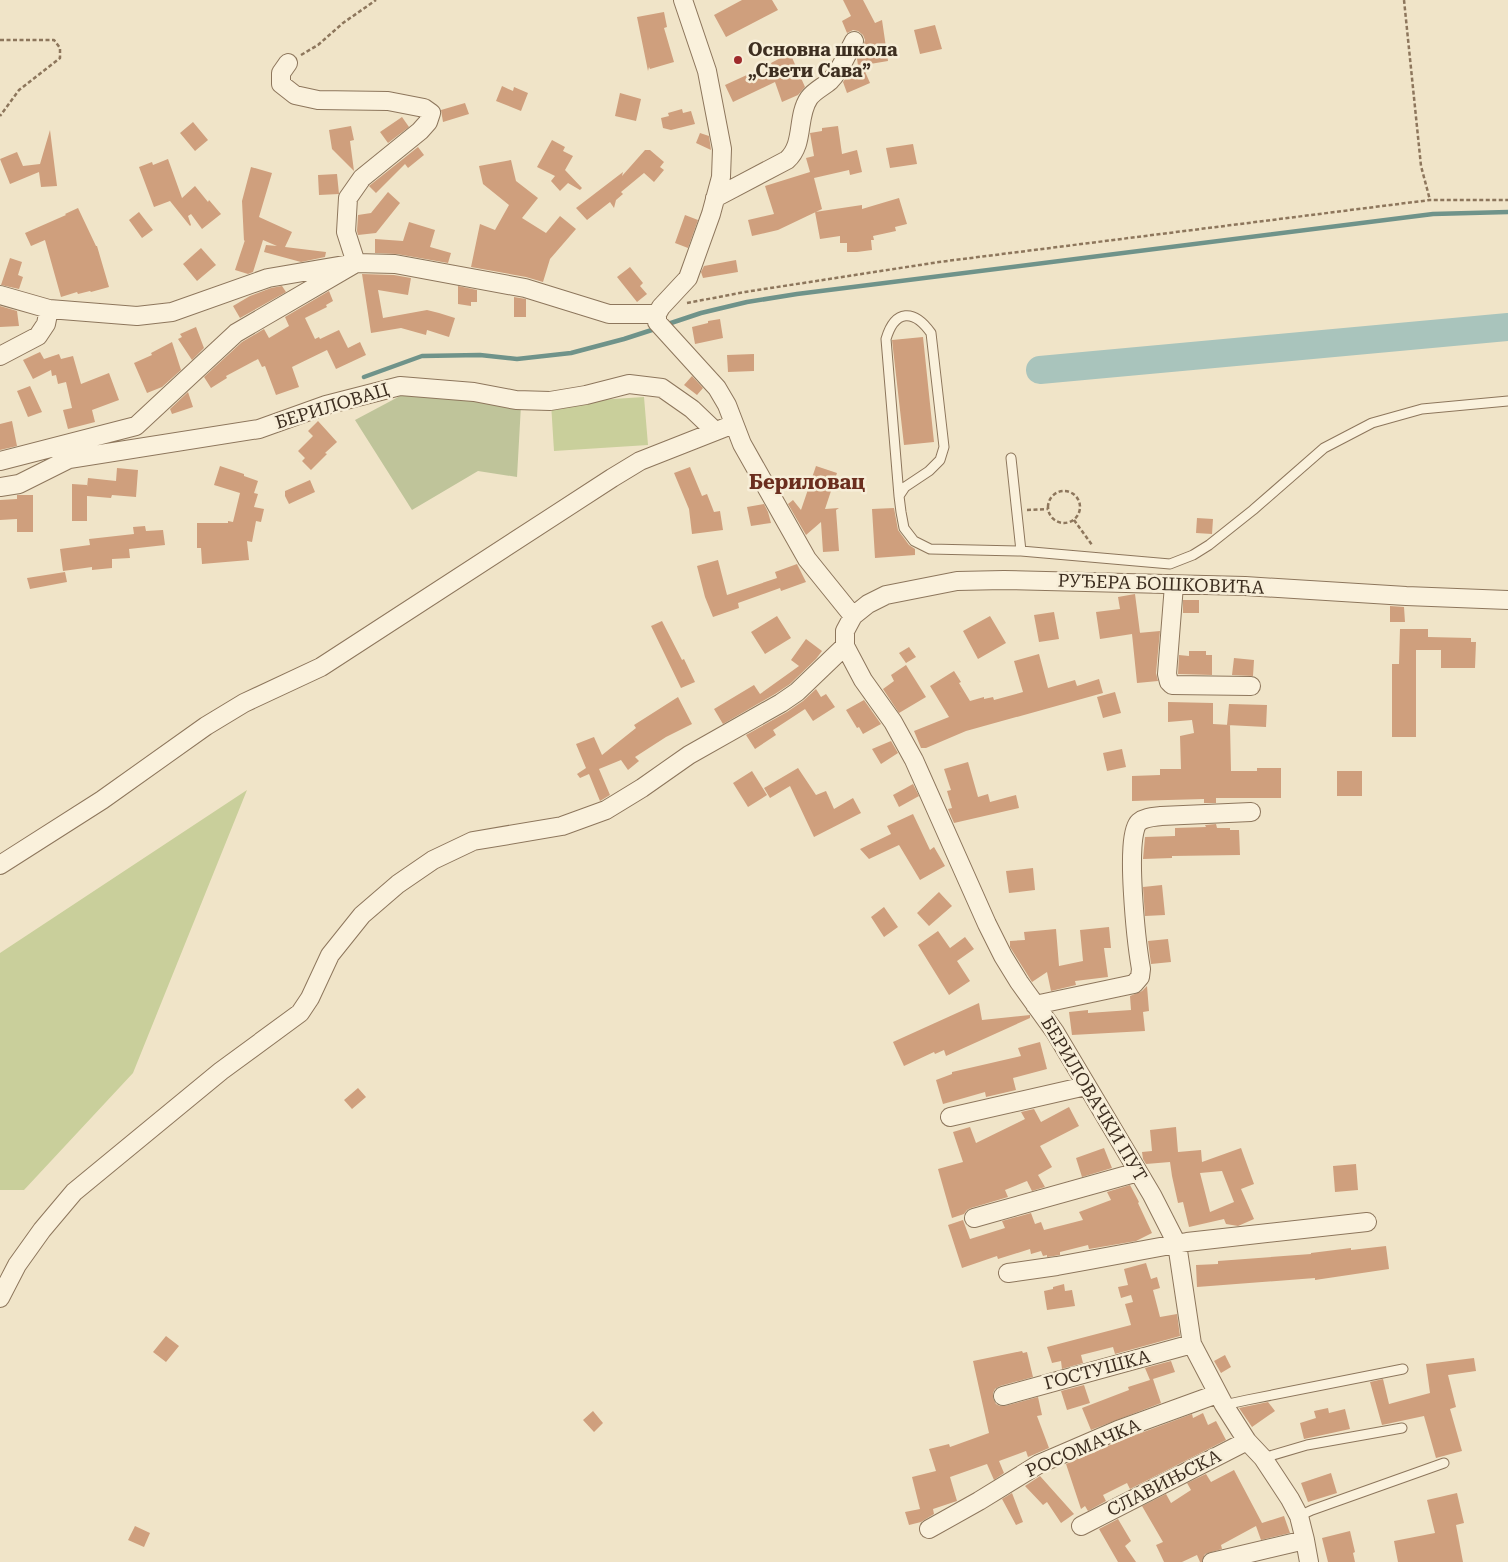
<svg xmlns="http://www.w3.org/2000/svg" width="1508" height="1562" font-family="'Roboto Serif',serif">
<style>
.green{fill:#c9cf9b}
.cemetery{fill:#bfc49a}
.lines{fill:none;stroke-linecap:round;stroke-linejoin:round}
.stream{stroke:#6f938a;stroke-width:4.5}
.river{stroke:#a9c4bc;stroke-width:28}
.building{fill:#cf9f7d;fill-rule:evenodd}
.lane-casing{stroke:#8d765c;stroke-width:11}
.street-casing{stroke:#8d765c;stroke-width:20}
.path{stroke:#8d765c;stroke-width:2.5;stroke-dasharray:4 2.5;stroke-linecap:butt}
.lane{stroke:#faf1dc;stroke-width:9}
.street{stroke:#faf1dc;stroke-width:18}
.poi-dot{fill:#9e2a2b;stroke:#f7eed8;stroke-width:2}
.labels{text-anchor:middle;stroke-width:5;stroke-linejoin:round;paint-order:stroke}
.poi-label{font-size:18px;font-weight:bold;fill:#3d2e20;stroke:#f7eed8;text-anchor:start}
.street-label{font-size:18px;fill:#3d2e20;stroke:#f7eed8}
.quarter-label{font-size:20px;font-weight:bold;fill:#6b2e1e;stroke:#f7eed8}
</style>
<rect width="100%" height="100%" fill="#f0e4c8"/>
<!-- green -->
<path class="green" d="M644,397L648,445L554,451L551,403Z
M247,790L133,1073L24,1190H0V953Z"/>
<!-- cemetery -->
<path class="cemetery" d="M402,395L470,397L521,405L517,477L478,471L412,510L355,420Z"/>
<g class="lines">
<!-- stream -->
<path class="stream" d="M665,325L701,313L747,302L797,294L1433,214L1508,212
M364,377L422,356L480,355L517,359L571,353L624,339L658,328"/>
<!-- river -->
<path class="river" d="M1040,370L1508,327"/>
</g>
<!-- building -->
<path class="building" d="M742,0H772L778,10L726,37L714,15Z
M843,0H863L875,23L882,20L888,61L858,66L857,58L863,46L865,40L863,35L858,31L853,30L847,33L842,21L851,16Z
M664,12L667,27L664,28L674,62L650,69L649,67L648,71L637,17Z
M935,25L942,49L920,54L914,30Z
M790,53L805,87L798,95L782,102L775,82L733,102L725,85L749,74L751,78L773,68L771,63Z
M863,67L870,83L847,93L843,82L850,72Z
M502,86L513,91L514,87L528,93L521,111L496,101Z
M620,93L641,99L636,121L615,116Z
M465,103L469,114L443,122L441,110Z
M682,109L683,113L691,111L695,124L671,130L663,128L661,118L669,116L668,113Z
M402,117L409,127L388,143L380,132Z
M193,122L208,140L195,151L180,133Z
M351,126L354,140L350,141L354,171L332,149L329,130Z
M838,126L842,154L857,150L862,172L850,175L849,170L814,178L822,209L778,230L752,236L748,220L774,214L765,186L810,172L806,158L814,156L810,133L822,131V128Z
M50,130L57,186L41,187L39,172L10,184L0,159L17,152L23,166L40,164Z
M700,133L709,136L711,150L696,143Z
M552,140L565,147L563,151L573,156L565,170L582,188L580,190L568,183L560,191L551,181L555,176L537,167Z
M913,144L917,164L890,168L886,148Z
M418,147L424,155L408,168L405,164L376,193L369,186Z
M645,150H650L664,162L660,167L664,170L654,182L644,173L621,192L623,194L616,200L614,208L610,202L587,220L576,208L623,172L622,176Z
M168,159L182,198L195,186L208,202L209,200L221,214L202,229L191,214L188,216L191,225L190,226L170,201L154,207L139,167L152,162L153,165Z
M511,160L516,181L538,198L522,218L546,233L560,216L576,229L550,259L543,282L526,277L471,267L480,224L495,230L509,205L483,184L479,166Z
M251,167L272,173L259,217L292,232L285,247L326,252L325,257L301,262L264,252L266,245L277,246L263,240L253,272L248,274L235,270L245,240L244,241L242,201Z
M337,174L339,194L319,195L318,175Z
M388,192L400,203L376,233L358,235L357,231L358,215L371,213Z
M899,198L907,224L895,227L896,231L873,236L874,240H871L872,250L857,252H847V243H840V236L820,239L815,212L862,205V209Z
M78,208L96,246H97L109,287L91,292L90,291L78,294L77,292L61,297L45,240L31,246L25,233L66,215L65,214Z
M139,212L153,230L142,238L129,220Z
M685,215L698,220L688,248L675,243Z
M409,222L435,230L430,247L451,253L448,263L397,254L375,253V239L403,241Z
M201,248L216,265L197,281L183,264Z
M10,258L22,262L18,275L23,277L19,289L1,285Z
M736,260L738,272L703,278L701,272L704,266Z
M630,267L643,283L640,286L647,294L637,302L617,277Z
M362,274L394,275L411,278L408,295L378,290L383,318L427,310L439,313L455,318L449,337L427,330L426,335L401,328L371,333Z
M282,286L286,292L240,318L233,306L250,296L271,288Z
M458,286L477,290V302H471V306L458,304Z
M329,291L333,301L326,305L327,307L305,318L315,339L319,337L320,339L339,330L348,348L360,342L366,355L336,369L327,350L292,367L299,387L276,395L265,366L262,367L258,359L226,376L227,378L211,388L204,377L242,342L264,329L269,338L289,326L285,317Z
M514,297L526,299V317H514Z
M0,306L17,311L19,326L0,327Z
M720,319L723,338L695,344L692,327L708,323V321Z
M196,327L204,348L192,360L178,339L182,337L180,334Z
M923,337L934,442L904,445L892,340Z
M172,342L181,370L162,387L147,393L134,363L152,355L151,353Z
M40,352L44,359L59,354L61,359L73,356L81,384L109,373L119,400L92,410L95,422L68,429L63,410L72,408L66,382L58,384L56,375L52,376L51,370L33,379L23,360Z
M754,354V371L728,372L727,355Z
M692,376L703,388L697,395L684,385Z
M30,386L42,412L28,417L17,391Z
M188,392L193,407L172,414L170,409Z
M12,421L17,446L0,450V424Z
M318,421L337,442L325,453L327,454L311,470L302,461L305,458L298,451L313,436L308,431Z
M220,466L244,474V476L258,481L254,493L258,494L254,507L264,509L261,522L256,521L252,542L247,541L249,560L202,564L201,548H197V523H228V521L233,522L240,493L214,485Z
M816,466L837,473L825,509L839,508L836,510L839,551L823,552L821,522L806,535L788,504L793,500L801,510Z
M690,467L702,496L707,494L714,512L720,511L723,530L692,534L689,509L674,473Z
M117,468L138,470L136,497L112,495L111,498L87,496V521H72V484L87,485V487L88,478L116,481Z
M310,480L315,492L289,504L285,496V491Z
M17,495H33V532H17V519L0,520V500L17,499Z
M764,504L768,512L771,523L751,526L747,507Z
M894,508L898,530L909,545L915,549V555L875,558L872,509Z
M1197,518L1213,519L1212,534L1196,533Z
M145,526L146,531L163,530L165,545L129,549L130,558L112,559V568L92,570V567L63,571L60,549L90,545L89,539L134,534L133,527Z
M718,560L727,595L777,578L775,572L797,564L806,582L781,591L780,588L738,603L739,608L713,617L705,597L697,566Z
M65,572L67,582L30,589L27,578Z
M1135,594L1140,633H1138L1160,631L1156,673L1158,681L1137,683L1132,634L1100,639L1096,612L1120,609L1118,597Z
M1183,600H1199V613H1183Z
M1390,606L1404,607L1405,622H1390Z
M1054,612L1059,639L1039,642L1034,615Z
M777,616L791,638L765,654L751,632Z
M990,616L1006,643L978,659L963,631Z
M662,621L682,660L684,659L695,682L681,688L651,626Z
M1400,629H1428V637L1471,638V642H1476L1475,668H1441V650H1416V737H1392V664H1399Z
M806,639L822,651L816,659L790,684L775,694L723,724L714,709L754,685L760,694L799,666L791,660Z
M909,647L916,657L906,663L899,653Z
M1189,651H1206V655H1212V675L1178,674L1179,655L1189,656Z
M1039,654L1048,688L1075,680L1077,686L1099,679L1103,693L966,731L926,748H921L914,731L949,717L930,686L954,671L961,682L959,683L970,701L984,697V699L993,697L994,700L1023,692L1014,661Z
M1234,658L1254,660L1253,676L1232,675Z
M906,665L926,697L899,713L883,689L894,681L891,675Z
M816,689L821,697L826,694L835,707L813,721L805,709L773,730L776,735L755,749L746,735L787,712L803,701Z
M1115,692L1121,713L1103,718L1097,697Z
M678,697L692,724L666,737L635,757L639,761L628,770L621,760L599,769L610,795L600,801L589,774L580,778L577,774L586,768L576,744L594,737L602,755L636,728L634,725Z
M864,700L881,724L863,734L859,727L857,728L846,710Z
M1168,702L1213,703V724L1230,725L1231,771H1257V768H1281V798H1216V803H1204V799L1132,801V776L1160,775V769H1181L1180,736L1194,733L1192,720L1168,722Z
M1229,704L1267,705L1266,727L1227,725Z
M891,741L898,753L881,764L872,749Z
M1122,749L1126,767L1107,771L1103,753Z
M968,762L978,797L988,794L990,802L1016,795L1019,808L954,823L948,809L952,808L947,791L951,790L944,769Z
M798,768L816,795L826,791L834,809L853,798L861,813L814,837L790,786L770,798L764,788Z
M752,771L767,795L748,807L733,783Z
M1337,771H1362V796H1337Z
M913,784L919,796L899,807L893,795Z
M913,814L930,850L934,847L945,866L920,880L899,845L869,859L860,849L891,834L887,826Z
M1216,824L1217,828H1230V830H1239L1240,855L1172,856V858L1143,859L1145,837L1175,836V828L1206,827L1205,825Z
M1033,868L1035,890L1009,893L1006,871Z
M1162,885L1165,915L1145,916L1143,887Z
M939,892L952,906L929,926L917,913Z
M884,907L898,927L884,937L871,917Z
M1109,927L1111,948H1104L1108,977L1075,981L1076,985L1051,991L1047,972L1032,982L1010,947V941L1025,940L1024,932L1056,929L1059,966L1083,961L1080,930Z
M938,931L950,948L965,937L974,949L957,961L970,981L949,995L918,945Z
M1168,939L1171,962L1151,964L1148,941Z
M1147,986L1149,1011L1143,1012L1145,1031L1072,1035L1069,1012L1088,1010V1013L1131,1010L1130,996L1142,991Z
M979,1003L982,1020L1030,1015V1018L946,1056L944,1050L935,1054L934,1052L904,1066L893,1042Z
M1040,1042L1047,1069L1013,1078L1016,1090L986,1097L985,1092L943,1104L936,1080L952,1074V1072L1021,1056L1018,1048Z
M358,1088L366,1097L352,1109L344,1100Z
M1069,1107L1079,1126L1040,1146L1052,1167L1038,1175L1045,1187L1032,1191L1027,1181L1005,1190L1008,1197L971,1208L967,1210L964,1214L952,1218L938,1169L963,1162L953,1132L970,1127L976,1143L1025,1119L1021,1112L1034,1109L1041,1122Z
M1176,1127L1178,1152L1201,1150L1202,1162L1241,1148L1254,1184L1241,1189L1254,1219L1238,1226L1226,1224L1224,1219L1189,1227L1183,1202L1178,1203L1172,1176L1170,1162L1146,1164L1143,1159L1142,1152L1152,1151L1150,1130ZM1222,1171L1234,1202L1210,1212L1200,1173Z
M1104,1148L1112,1168L1082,1177L1076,1158Z
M1356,1164L1358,1190L1335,1192L1333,1166Z
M1130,1185L1139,1202L1138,1203L1152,1233L1136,1241L1089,1249L1088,1245L1060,1252V1255L1047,1257V1255L1043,1256L1041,1251L1031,1254L1030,1249L998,1259L997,1256L962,1268L948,1225L963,1220L970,1239L1005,1228L1002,1221L1031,1213L1035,1224L1041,1222L1044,1230L1083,1220L1079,1212L1111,1200L1107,1192Z
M1386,1246L1389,1269L1315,1280V1278L1197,1287L1196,1265L1218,1264V1261L1311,1254V1253L1351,1248V1250Z
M1146,1263L1151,1279L1157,1277L1160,1288L1153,1290L1160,1317L1177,1314L1180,1336L1115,1354L1113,1347L1081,1355L1083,1363L1062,1369L1061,1361L1052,1363L1047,1347L1131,1325L1125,1304L1133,1302L1131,1295L1121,1298L1118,1287L1128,1285L1124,1269Z
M1064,1284L1065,1291L1072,1290L1075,1306L1047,1310L1044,1291L1053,1289V1287Z
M166,1336L179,1346L166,1362L153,1352Z
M1022,1351L1023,1353L1027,1352L1033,1377L1000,1386L995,1389L993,1393V1398L996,1404L1000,1406H1005L1038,1397L1042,1415L1037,1416L1049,1448L1028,1457L1026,1451L999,1461L1004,1473L994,1480L987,1464L950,1477L957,1501L933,1509L934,1514L921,1522L909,1525L905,1512L920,1509L912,1477L936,1471L929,1449L949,1444L950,1447L989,1433L973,1361Z
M1225,1355L1231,1367L1221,1373L1214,1361Z
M1474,1358L1476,1371L1448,1375L1456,1407L1450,1409L1462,1451L1436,1458L1424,1416L1382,1425L1370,1382L1383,1379L1389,1404L1430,1393L1426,1364Z
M1171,1361L1175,1372L1153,1379L1161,1403L1091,1430L1082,1408L1129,1390L1128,1387L1150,1380L1145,1368Z
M1084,1385L1090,1403L1067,1410L1061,1391Z
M1268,1402L1275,1411L1252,1427L1239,1408Z
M1328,1408L1329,1413L1345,1409L1350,1429L1304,1439L1300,1423L1316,1418L1314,1411Z
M593,1411L603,1423L594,1432L583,1420Z
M1203,1413L1208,1425L1216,1421L1226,1440L1130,1489L1127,1483L1103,1495L1106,1501L1088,1511L1085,1506L1081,1509L1066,1464L1122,1440L1192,1414L1193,1418Z
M1234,1470L1262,1523L1284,1516L1290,1533L1261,1540L1256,1526L1221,1545L1222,1549L1205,1554L1202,1562H1200L1197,1555L1182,1562H1164L1156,1545L1163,1542L1142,1506L1166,1494L1171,1503L1191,1490L1187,1483L1206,1474L1211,1482Z
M1331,1473L1337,1493L1308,1502L1301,1483Z
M1040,1476L1074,1514L1061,1523L1047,1502L1043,1505L1025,1486Z
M1012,1493L1023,1522L1016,1525L1002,1499Z
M1457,1493L1464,1523L1456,1525L1463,1562H1398L1394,1541L1435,1533L1427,1500Z
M1118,1519L1131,1541L1125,1546L1136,1562H1118L1099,1529Z
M135,1526L150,1533L144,1547L128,1540Z
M1350,1531L1355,1552L1353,1553L1355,1562H1328L1322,1538Z"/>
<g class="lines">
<!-- lane casing -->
<g class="lane-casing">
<path id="lane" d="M1011,458L1021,551
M899,496L905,487L929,471L940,460L944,447L931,333C914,309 895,309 886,339L899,496L901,512L904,528L914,541L930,549L1021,551L1170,564L1193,555L1209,545L1253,510L1324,448L1372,423L1422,409L1508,401
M1224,1405L1247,1400L1403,1369
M1263,1458L1307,1445L1402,1428
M1299,1516L1312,1510L1444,1463"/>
</g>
<!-- street casing -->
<g class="street-casing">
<path id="street" d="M683,0L707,71L722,149L721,177L711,214L688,278L661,307L657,314V322L717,388L727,405L742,444L807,559L853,616
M715,198L787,160C805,144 796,117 809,98C814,91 823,87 830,81C841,70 847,54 854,41
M0,295L49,309L137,316L172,312L268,278L356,263L395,264L525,288L609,314H657
M0,356L38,336L46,324L49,309
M0,461L136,426L236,333L356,263L346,232L348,198L362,178L420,131L428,122L431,113L424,108L388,101L318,100L295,95L281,84V73L288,63
M0,487L19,484L69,459L259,429L326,405L400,386L474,392L516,400L550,401L586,395L629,384L662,388L692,409L715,431
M1174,585L1167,674L1169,682L1172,685L1251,686
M0,865L102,800L206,726L244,703L321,667L612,478L640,461L734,424
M1035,1005L1134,984L1140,977L1141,969C1137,946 1124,835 1139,822C1145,817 1154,817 1161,816L1251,812
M950,1117L1086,1086
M974,1218L1138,1172
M1008,1273L1057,1266L1187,1242L1367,1222
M0,1298L17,1265L42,1230L74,1192L221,1071L300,1013L310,998L330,955L362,915L398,884L433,860L473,841L562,826L606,810L642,788L689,755L781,703L797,692L845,646
M1003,1396L1192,1344
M1081,1526L1247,1441
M929,1529L979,1501L1039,1464L1118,1430L1217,1394
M1212,1562L1305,1540
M1309,1562L1305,1540L1299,1516L1290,1499L1263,1458L1247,1441L1224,1405L1192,1344L1177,1244L1152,1195L1055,1032L1019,982L1003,956L987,924L914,760L893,722L863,680L845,646V631L853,616L868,604L886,595L957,581L1004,580L1245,586L1406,596L1508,600"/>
</g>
<!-- path -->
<path class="path" d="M1404,0L1421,166L1430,200
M0,40H54L60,48V58L19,90L0,116
M301,55L318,45L343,23L376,0
M687,303L745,292L939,262L1430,200H1508
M1048 507a16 16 0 1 1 32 0a16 16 0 1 1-32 0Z
M1027,510L1048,509
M1074,520L1092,545"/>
<!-- lane -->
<use href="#lane" class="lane"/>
<!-- street -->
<use href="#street" class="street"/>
</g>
<!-- markers -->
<circle class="poi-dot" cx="738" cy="60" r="5"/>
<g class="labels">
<!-- poi labels -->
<g class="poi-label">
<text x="748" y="56">Основна школа<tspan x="748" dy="21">„Свети Сава”</tspan></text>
</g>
<!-- street labels -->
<g class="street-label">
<text transform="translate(332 406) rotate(-17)" y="6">БЕРИЛОВАЦ</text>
<text transform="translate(1161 584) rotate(2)" y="6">РУЂЕРА БОШКОВИЋА</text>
<text transform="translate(1094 1099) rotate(59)" y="6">БЕРИЛОВАЧКИ ПУТ</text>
<text transform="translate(1097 1370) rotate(-15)" y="6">ГОСТУШКА</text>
<text transform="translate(1083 1448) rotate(-23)" y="6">РОСОМАЧКА</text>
<text transform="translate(1164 1483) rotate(-27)" y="6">СЛАВИЊСКА</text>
</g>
<!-- quarter labels -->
<g class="quarter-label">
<text x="807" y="489">Бериловац</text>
</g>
</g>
</svg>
